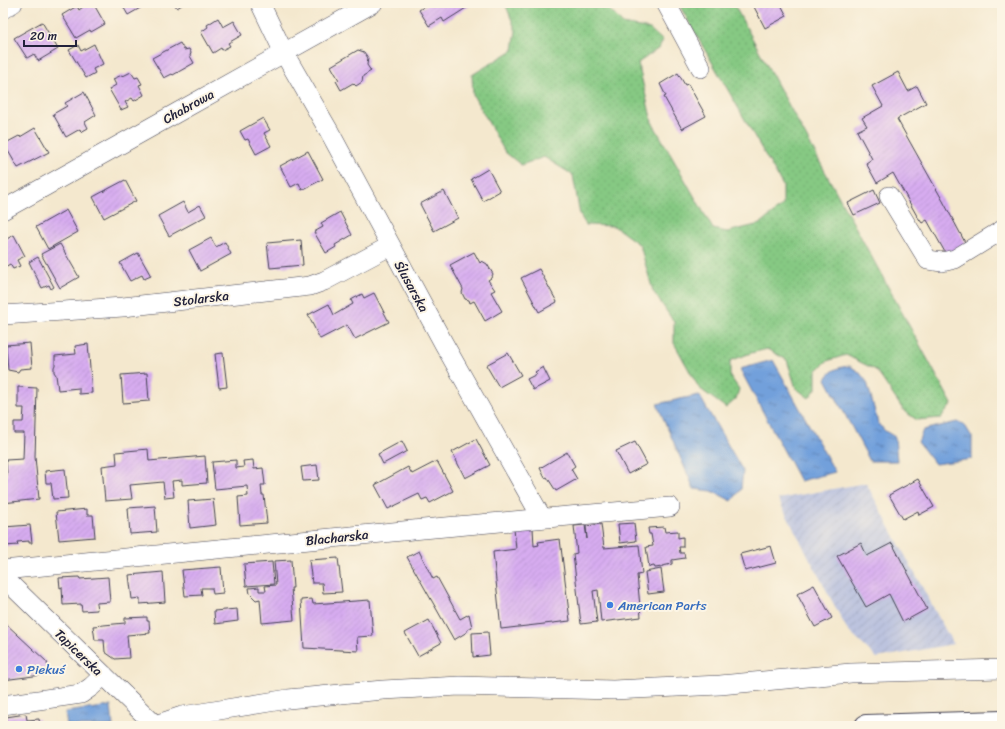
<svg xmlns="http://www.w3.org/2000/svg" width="1005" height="729" font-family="Sriracha,sans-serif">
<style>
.industrial{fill:url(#industrial-furrows)}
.grass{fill:url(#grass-dots);stroke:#54765f}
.water{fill:url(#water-ripples);stroke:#4a618b}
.building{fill:url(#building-hatch)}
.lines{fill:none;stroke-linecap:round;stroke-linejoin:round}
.minor-casing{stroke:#424051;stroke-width:20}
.major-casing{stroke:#424051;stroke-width:24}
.minor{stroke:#fff;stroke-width:19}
.major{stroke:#fff;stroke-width:22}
.shop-dot{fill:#3f7fe0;stroke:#fcf5e5;stroke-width:1.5}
.labels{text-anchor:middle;stroke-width:4;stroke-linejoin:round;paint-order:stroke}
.street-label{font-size:13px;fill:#22223b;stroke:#fcf5e5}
.shop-label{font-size:13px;fill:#366cbe;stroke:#fcf5e5;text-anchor:start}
</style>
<defs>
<pattern id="industrial-furrows" width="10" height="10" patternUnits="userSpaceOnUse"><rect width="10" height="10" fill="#bcc3de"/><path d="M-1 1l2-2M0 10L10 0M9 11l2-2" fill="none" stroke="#a1a7bf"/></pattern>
<pattern id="grass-dots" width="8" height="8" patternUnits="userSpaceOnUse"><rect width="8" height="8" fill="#86c983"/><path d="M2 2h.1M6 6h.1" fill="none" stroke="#73ac72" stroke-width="1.8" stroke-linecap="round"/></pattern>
<pattern id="water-ripples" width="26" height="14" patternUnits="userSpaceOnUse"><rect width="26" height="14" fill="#72a0db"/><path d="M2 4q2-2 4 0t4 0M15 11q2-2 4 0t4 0" fill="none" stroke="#5d82b3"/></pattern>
<pattern id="building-hatch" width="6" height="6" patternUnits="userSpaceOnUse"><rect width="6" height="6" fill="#d7acf0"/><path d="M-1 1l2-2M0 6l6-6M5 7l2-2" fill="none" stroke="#b894cf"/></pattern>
</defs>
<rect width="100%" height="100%" fill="#fcf5e5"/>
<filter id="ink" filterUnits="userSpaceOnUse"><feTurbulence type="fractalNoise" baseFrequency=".025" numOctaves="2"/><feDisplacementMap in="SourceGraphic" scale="8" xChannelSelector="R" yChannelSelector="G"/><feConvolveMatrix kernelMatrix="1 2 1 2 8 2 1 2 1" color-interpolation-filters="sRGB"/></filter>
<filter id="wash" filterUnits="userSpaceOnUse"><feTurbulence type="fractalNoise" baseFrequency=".012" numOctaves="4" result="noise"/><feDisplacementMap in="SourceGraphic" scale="16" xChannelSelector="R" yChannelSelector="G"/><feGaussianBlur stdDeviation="0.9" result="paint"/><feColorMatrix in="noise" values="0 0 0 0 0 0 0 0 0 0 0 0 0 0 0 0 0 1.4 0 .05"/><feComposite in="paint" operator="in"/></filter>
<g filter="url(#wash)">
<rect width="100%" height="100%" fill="#f4e8ce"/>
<!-- industrial -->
<path class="industrial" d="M866,483L953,644L877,658L848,631L778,499Z"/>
<!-- grass -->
<path class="grass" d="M505,3H603L623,24L650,29L663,41L659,48L638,63L652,122L713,229L727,232L760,224L783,205V186L678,3H733L952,404L941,418L917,420L904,411L876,370L846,355L827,361L816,371V389L809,398L796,388L787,360L767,349L751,353L730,361V376L739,389L736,399L726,408L699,388L674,343V322L653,291L640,245L614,226L586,225L580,215L573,175L544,157L521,165L505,152L473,95L472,75L513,50L516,31Z"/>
<!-- water -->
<path class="water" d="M773,360L835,472L800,481L740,369Z
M850,366L859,372L867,382L878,423L885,431L895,437L897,461H870L826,379C832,369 839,367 850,366Z
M699,395L743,471L741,489L732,501L712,491L694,489L657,404Z
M957,422L964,424L972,437V459L935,464L918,442L923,430Z
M111,706L113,726H67L65,712Z"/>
<g id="blocks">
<!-- building -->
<path class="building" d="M88,3H93L105,24L91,32L90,30L76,38L62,15L77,6L79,10Z
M121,3H149L128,15Z
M174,3H185L177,8Z
M430,3H474L444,22L442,18L429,26L419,10Z
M752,3H780L787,16L765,28Z
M218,18L223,27L234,21L242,35L228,43L230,46L222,50L221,48L213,53L201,32L208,27L207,25Z
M42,22L58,49L38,61L34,54L27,58L14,38Z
M180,43L184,50L189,49L191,53L190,56L194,63L173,75L172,74L164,78L152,58Z
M94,44L103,64L93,69L95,73L86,78L69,50L78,45L81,51Z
M358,50L364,52L368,58L367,65L371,71L363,76L362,82L356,86L353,83L341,90L336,81L339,80L331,66Z
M131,72L135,78L138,77L142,84L139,85L144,95L134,101L132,98L125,102L128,107L121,110L109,89L116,85L113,79L122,75L123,76Z
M898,72L908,91L917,86L926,103L897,119L943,201L967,246L946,254L927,220L922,223L917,216L893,173L877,183L866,163L872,159L857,131L867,126L862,118L883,106L872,86Z
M678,73L685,85L688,84L706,116L682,129L664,97L666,96L660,84Z
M84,92L96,115L85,122L88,128L81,132L80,129L66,137L53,114L67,106L65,103Z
M263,118L270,130L264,133L271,146L256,154L248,139L245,140L240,131Z
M35,128L49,152L18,168L4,144L19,136L20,137Z
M308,151L323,179L302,190L299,183L291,187L280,166Z
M488,169L500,191L483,201L471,179Z
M125,180L136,201L104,218L93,197Z
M874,190L880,203L854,215L848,203Z
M444,191L458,218L434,231L420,204Z
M183,202L188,212L200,205L206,216L169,236L158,216Z
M66,210L78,232L48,249L36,227Z
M340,212L352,235L335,245L336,247L326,253L314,232L323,227L321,223Z
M14,235L25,256L17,260L20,266L13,269L10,264L3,268V241Z
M211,238L216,247L225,242L231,254L200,271L189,250Z
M301,240L303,265L270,268L267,243Z
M60,244L79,277L60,288L41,254Z
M474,252L480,263L482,261L487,264L493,274L491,278L488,280L495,290L491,292L502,311L485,321L474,301L470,303L469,300L465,299L462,293L463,289L450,265Z
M138,253L151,276L144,279L142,275L130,281L120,263Z
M38,257L54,287L51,289L49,285L42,288L29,262Z
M539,269L557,302L539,312L521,278Z
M374,293L389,322L355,339L347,325L320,339L308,315L329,304L334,315L353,304L351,300L362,294L364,298Z
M30,343L32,368L20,369L18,372L8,370L6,345Z
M88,344L92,393L79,394V388L58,390L56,375L54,372V367L55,365V356L76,354L75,346Z
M223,353L227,387L219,388L215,354Z
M508,353L521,375L499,387L486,365Z
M543,367L550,381L533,390L527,379L537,374L535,372Z
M147,373L149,401L123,403L121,375Z
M18,387L37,388L35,457L39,499L3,503V475H7L6,460L23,459L24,433H14V422H23L24,408H18Z
M476,439L490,465L465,478L452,452Z
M402,441L407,451L383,464L378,454Z
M635,442L647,464L628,474L616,451Z
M148,449L149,461L205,456L207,483L182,485V480L172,481L174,497L165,498L163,482L130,485L132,499L105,501L102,466L117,464L116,452Z
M567,452L575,466L571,469L577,479L556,491L547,477L545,478L540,468Z
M236,460V468L244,467L243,461L253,460L254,469L263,468L265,485H261L262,495H264L267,523L240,525L238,497L248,496L247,486L215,489L212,462Z
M437,461L453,491L430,503L427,498L422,500L419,494L388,509L375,485L408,467L412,474Z
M317,465L319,480L303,481L301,467Z
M65,469L68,498L53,499L51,483H46L45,471Z
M918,479L934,507L919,515L918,511L903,519L889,495Z
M213,499L216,525L190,528L188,501Z
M155,506L157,532L130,534L128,508Z
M87,509V515H93L95,537L59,540L56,512Z
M634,523L636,541L620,543L618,524Z
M601,524L604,548L639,545L642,574L637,575L641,617L601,622L598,590L593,591L597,622L581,624L573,554L577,553L574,526L585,525L587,539L586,526Z
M30,525L32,543H29V541L17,542L18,545L5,546L4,527Z
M664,527L665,532L678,531V538L683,537V547H679L680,553H684L685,558L672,560V564L662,566V567L655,568L654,566L649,567L646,547L653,546L651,534H649L648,528Z
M533,528L534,546L539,545L538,542L560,539L570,621L501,629L493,552L516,549L514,529Z
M861,543L867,556L892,543L927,609L903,622L889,594L866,607L837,556Z
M771,546L776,563L745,571L740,554Z
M419,551L433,579L437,577L460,619L469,614L472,627L467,630V632L454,640L407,557Z
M338,558L342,592L323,593L322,583H312L309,560Z
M291,560L293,588H291L294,620L262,623L260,599L256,600L250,594L249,588L259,587V591H266L265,586L276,585L274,561Z
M272,562L274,584L246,586L244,564Z
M221,567L223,593L213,594L212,588H201L202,595L185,596L182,570Z
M661,569L664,592L648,594L645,572Z
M163,572L165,602L140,604V598L132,599L129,575Z
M79,577L80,579L108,577L110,602L96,603L97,610L82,611L81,604L63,605L62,587L60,588L59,578Z
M814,585L832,618L815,627L797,594Z
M312,599L313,604L370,600L373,636L357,637L358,651L304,648L301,600Z
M237,609L238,621L215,624L214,611Z
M147,617V621H149L150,633L127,635L129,658L115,659L105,652L104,640H95L93,626L125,623V618Z
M429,620L441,643L418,656L405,633Z
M3,621L47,662L49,674L3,680Z
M488,632L490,655L473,657L472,633Z
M26,714L27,720L39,719L40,726H3V724L6,723V717Z"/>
</g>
</g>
<g filter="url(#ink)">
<use href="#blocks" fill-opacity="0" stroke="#424051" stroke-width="1"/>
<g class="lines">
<!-- minor casing -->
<g class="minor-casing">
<path id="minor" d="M260,3L284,53L329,131L444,344L542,518
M666,3L701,68
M3,9L13,3
M889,196L928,260L942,262L955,259L1002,230
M3,210C126,140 250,73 373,3
M3,315L123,307L310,286L324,281L390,246
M3,570L423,529L670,507
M3,577L156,726
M3,705L81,694L91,687L104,675
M155,725L182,716L288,699L383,690L460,686L613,690L720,685L851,673L1002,669"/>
</g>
<!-- major casing -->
<g class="major-casing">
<path id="major" d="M866,726L1002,722"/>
</g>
<!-- minor -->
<use href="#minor" class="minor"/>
<!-- major -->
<use href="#major" class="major"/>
</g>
</g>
<!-- markers -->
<g class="shop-dot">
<circle cx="610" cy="605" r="4"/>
<circle cx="19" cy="669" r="4"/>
</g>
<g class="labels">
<!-- street labels -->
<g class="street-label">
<text transform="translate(188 106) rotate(-29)" y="5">Chabrowa</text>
<text transform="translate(412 286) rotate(61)" y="5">Ślusarska</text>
<text transform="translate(201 298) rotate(-7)" y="5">Stolarska</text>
<text transform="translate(337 537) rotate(-6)" y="5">Blacharska</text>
<text transform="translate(79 652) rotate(44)" y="5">Tapicerska</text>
</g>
<!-- shop labels -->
<g class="shop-label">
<text x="618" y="610">American Parts</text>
<text x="27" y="674">Piekuś</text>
</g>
</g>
<!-- margin -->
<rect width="1005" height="729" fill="none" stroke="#fcf5e5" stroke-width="16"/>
<!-- scale -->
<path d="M24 40v6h52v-6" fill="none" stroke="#22223b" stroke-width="2"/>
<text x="30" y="40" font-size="12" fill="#22223b" stroke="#fcf5e5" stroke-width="3" paint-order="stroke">20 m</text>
</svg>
